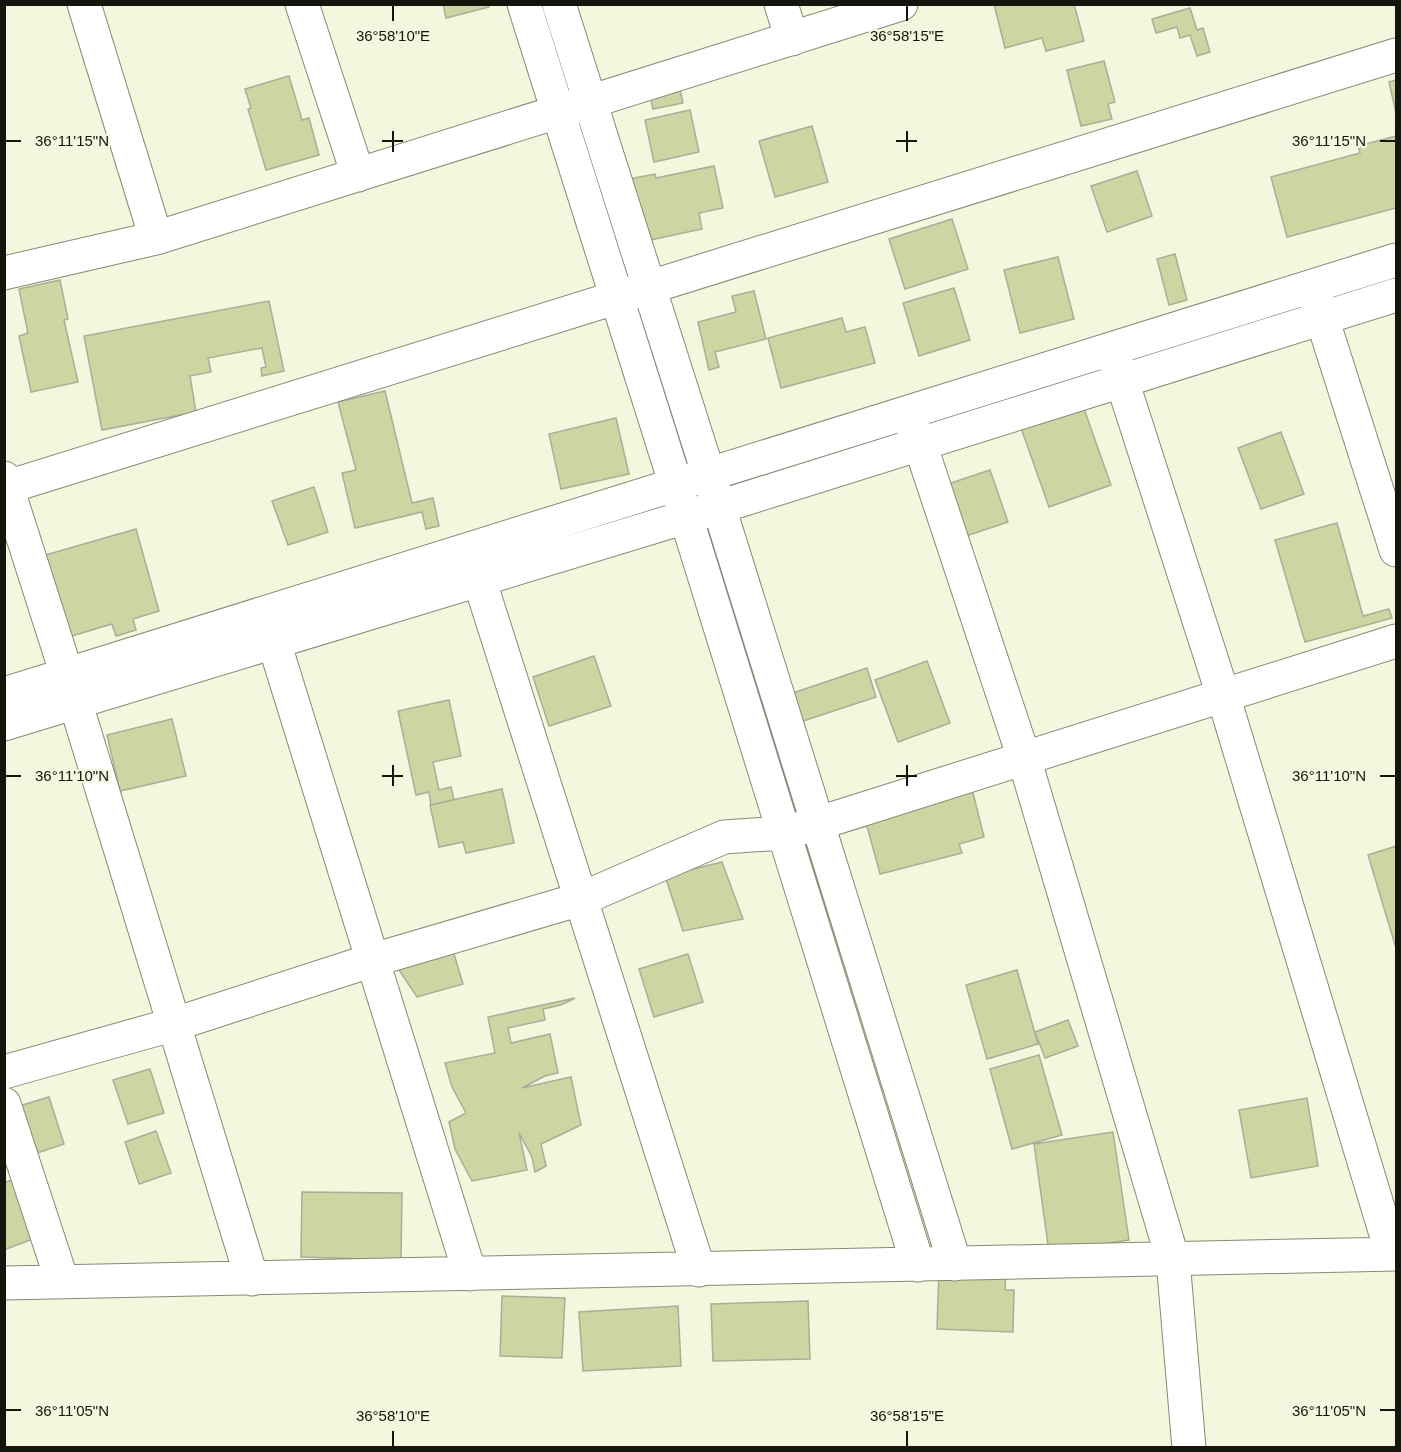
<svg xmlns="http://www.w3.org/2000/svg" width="1401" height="1452" font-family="Arial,sans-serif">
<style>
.building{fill:#cdd5a3;stroke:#aaae97;stroke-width:1.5}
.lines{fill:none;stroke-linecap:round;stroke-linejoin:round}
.minor-casing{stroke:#868a74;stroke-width:35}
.minor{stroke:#fff;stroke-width:33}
.ticks{fill:none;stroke:#14160d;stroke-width:2}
.ticks-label{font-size:15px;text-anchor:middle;fill:#14160d;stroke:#f3f7de;stroke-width:4.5;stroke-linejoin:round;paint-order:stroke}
</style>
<rect width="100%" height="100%" fill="#f3f7de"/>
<!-- building -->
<path class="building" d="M443,4H488L489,7L446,18Z
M994,4H1074L1084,41L1046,51L1042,38L1005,48Z
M1190,8L1197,30L1203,28L1210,52L1197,56L1190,35L1180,38L1177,27L1156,33L1152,19Z
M1104,61L1115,102L1108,104L1112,119L1081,126L1067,70Z
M289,76L302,120L309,118L319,155L266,170L248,109L251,108L245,89Z
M1396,80V113L1389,82Z
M679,85L683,103L653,109L649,91Z
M690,110L699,152L654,162L645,120Z
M812,126L828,182L775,197L759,141Z
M1396,136V208L1287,237L1271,177L1360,153L1358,146Z
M714,166L723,208L699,213L702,229L641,242L628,179L655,174L656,178Z
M1137,171L1152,216L1107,232L1091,186Z
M952,219L968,269L905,289L889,239Z
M1175,254L1187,300L1169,305L1157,259Z
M1058,257L1074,319L1020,333L1004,270Z
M60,280L68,319L64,320L78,382L31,392L19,336L28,333L19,289Z
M954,288L970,340L919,356L903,303Z
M754,291L766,339L715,352L719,367L709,370L698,322L736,312L732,296Z
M269,301L284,371L262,376L261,368L266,367L262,348L208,358L211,372L190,376L196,412L102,430L84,336Z
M842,318L846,332L865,327L875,363L781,388L768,338Z
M385,391L412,503L433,498L439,526L426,529L422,512L355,528L342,473L356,470L338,402Z
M1083,406L1111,485L1049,507L1021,428Z
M616,418L629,474L561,489L549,434Z
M1281,432L1304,494L1261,509L1238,448Z
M990,470L1008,522L957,539L939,487Z
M314,487L328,532L288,545L272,501Z
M1337,523L1363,616L1389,609L1392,618L1305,642L1275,540Z
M136,529L159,611L133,619L136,630L116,636L112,624L65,638L42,556Z
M594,656L611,706L549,726L533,677Z
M927,661L950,723L898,742L875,680Z
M867,668L876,697L788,726L778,698Z
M449,700L461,756L433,762L439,790L451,787L454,800L431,805L429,792L416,795L398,711Z
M172,719L186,776L120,791L107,735Z
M502,789L514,843L466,853L463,842L439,847L430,805Z
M972,789L984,837L959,844L962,853L880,874L867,826L832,836Z
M1396,846V948L1368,855Z
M722,862L743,919L683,931L665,876Z
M452,947L463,984L417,997L395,964Z
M688,954L703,1002L654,1017L639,969Z
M1017,970L1038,1044L987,1059L966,985Z
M575,998L561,1005L543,1009L545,1020L508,1028L511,1043L550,1034L558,1073L545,1076L522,1088L571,1077L581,1125L541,1144L546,1166L535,1172L532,1157L519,1133L527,1170L472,1181L455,1149L449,1122L466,1113L452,1087L445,1063L495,1053L488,1017Z
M1068,1020L1078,1046L1045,1058L1035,1032Z
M1039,1055L1062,1135L1012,1149L990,1069Z
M150,1069L164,1113L128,1124L113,1080Z
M49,1097L64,1144L34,1154L19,1106Z
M1307,1098L1318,1166L1251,1178L1239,1110Z
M156,1131L171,1173L139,1184L125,1142Z
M1113,1132L1129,1240L1049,1252L1034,1144Z
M16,1178L38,1237L4,1250V1183Z
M302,1192L402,1193L401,1260L301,1257Z
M939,1267L1006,1269L1005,1290H1014L1013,1332L937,1329Z
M502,1296L565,1298L562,1358L500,1356Z
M808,1301L810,1359L713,1361L711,1304Z
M678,1306L681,1366L583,1371L579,1312Z"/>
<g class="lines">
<!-- minor casing -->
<g class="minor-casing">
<path id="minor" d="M84,4L156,238
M302,4L358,175
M524,4L686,517L918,1265
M559,4L719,507L955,1264
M781,4L792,39
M4,273L156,238L901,4
M1315,296L1396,550
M1115,359L1223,695L1392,1254
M911,423L920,444L1024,758L1173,1260L1189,1448
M4,478L67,675L252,1279
M4,488L1396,55
M473,560L699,1270
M268,623L470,1274
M4,694L1396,260
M4,724L719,507L1396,295
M4,1072L175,1024L373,960L581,899L724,837L783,833L816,824L1396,641
M4,1104L62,1281
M4,1283L1396,1254"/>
</g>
<!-- minor -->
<use href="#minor" class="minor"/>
</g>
<!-- ticks -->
<path class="ticks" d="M393,6V21M907,6V21M393,131V152M907,131V152M6,141H21M382,141H403M896,141H917M1380,141H1395M393,765V786M907,765V786M6,776H21M382,776H403M896,776H917M1380,776H1395M6,1410H21M1380,1410H1395M393,1431V1446M907,1431V1446"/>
<g class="ticks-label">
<text x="393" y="41">36°58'10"E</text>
<text x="907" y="41">36°58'15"E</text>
<text x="72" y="146">36°11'15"N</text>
<text x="1329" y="146">36°11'15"N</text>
<text x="72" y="781">36°11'10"N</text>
<text x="1329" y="781">36°11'10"N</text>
<text x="72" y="1416">36°11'05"N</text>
<text x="1329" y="1416">36°11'05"N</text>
<text x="393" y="1421">36°58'10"E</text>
<text x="907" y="1421">36°58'15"E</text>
</g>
<!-- border -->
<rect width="1401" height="1452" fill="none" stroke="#14160d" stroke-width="12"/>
</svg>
